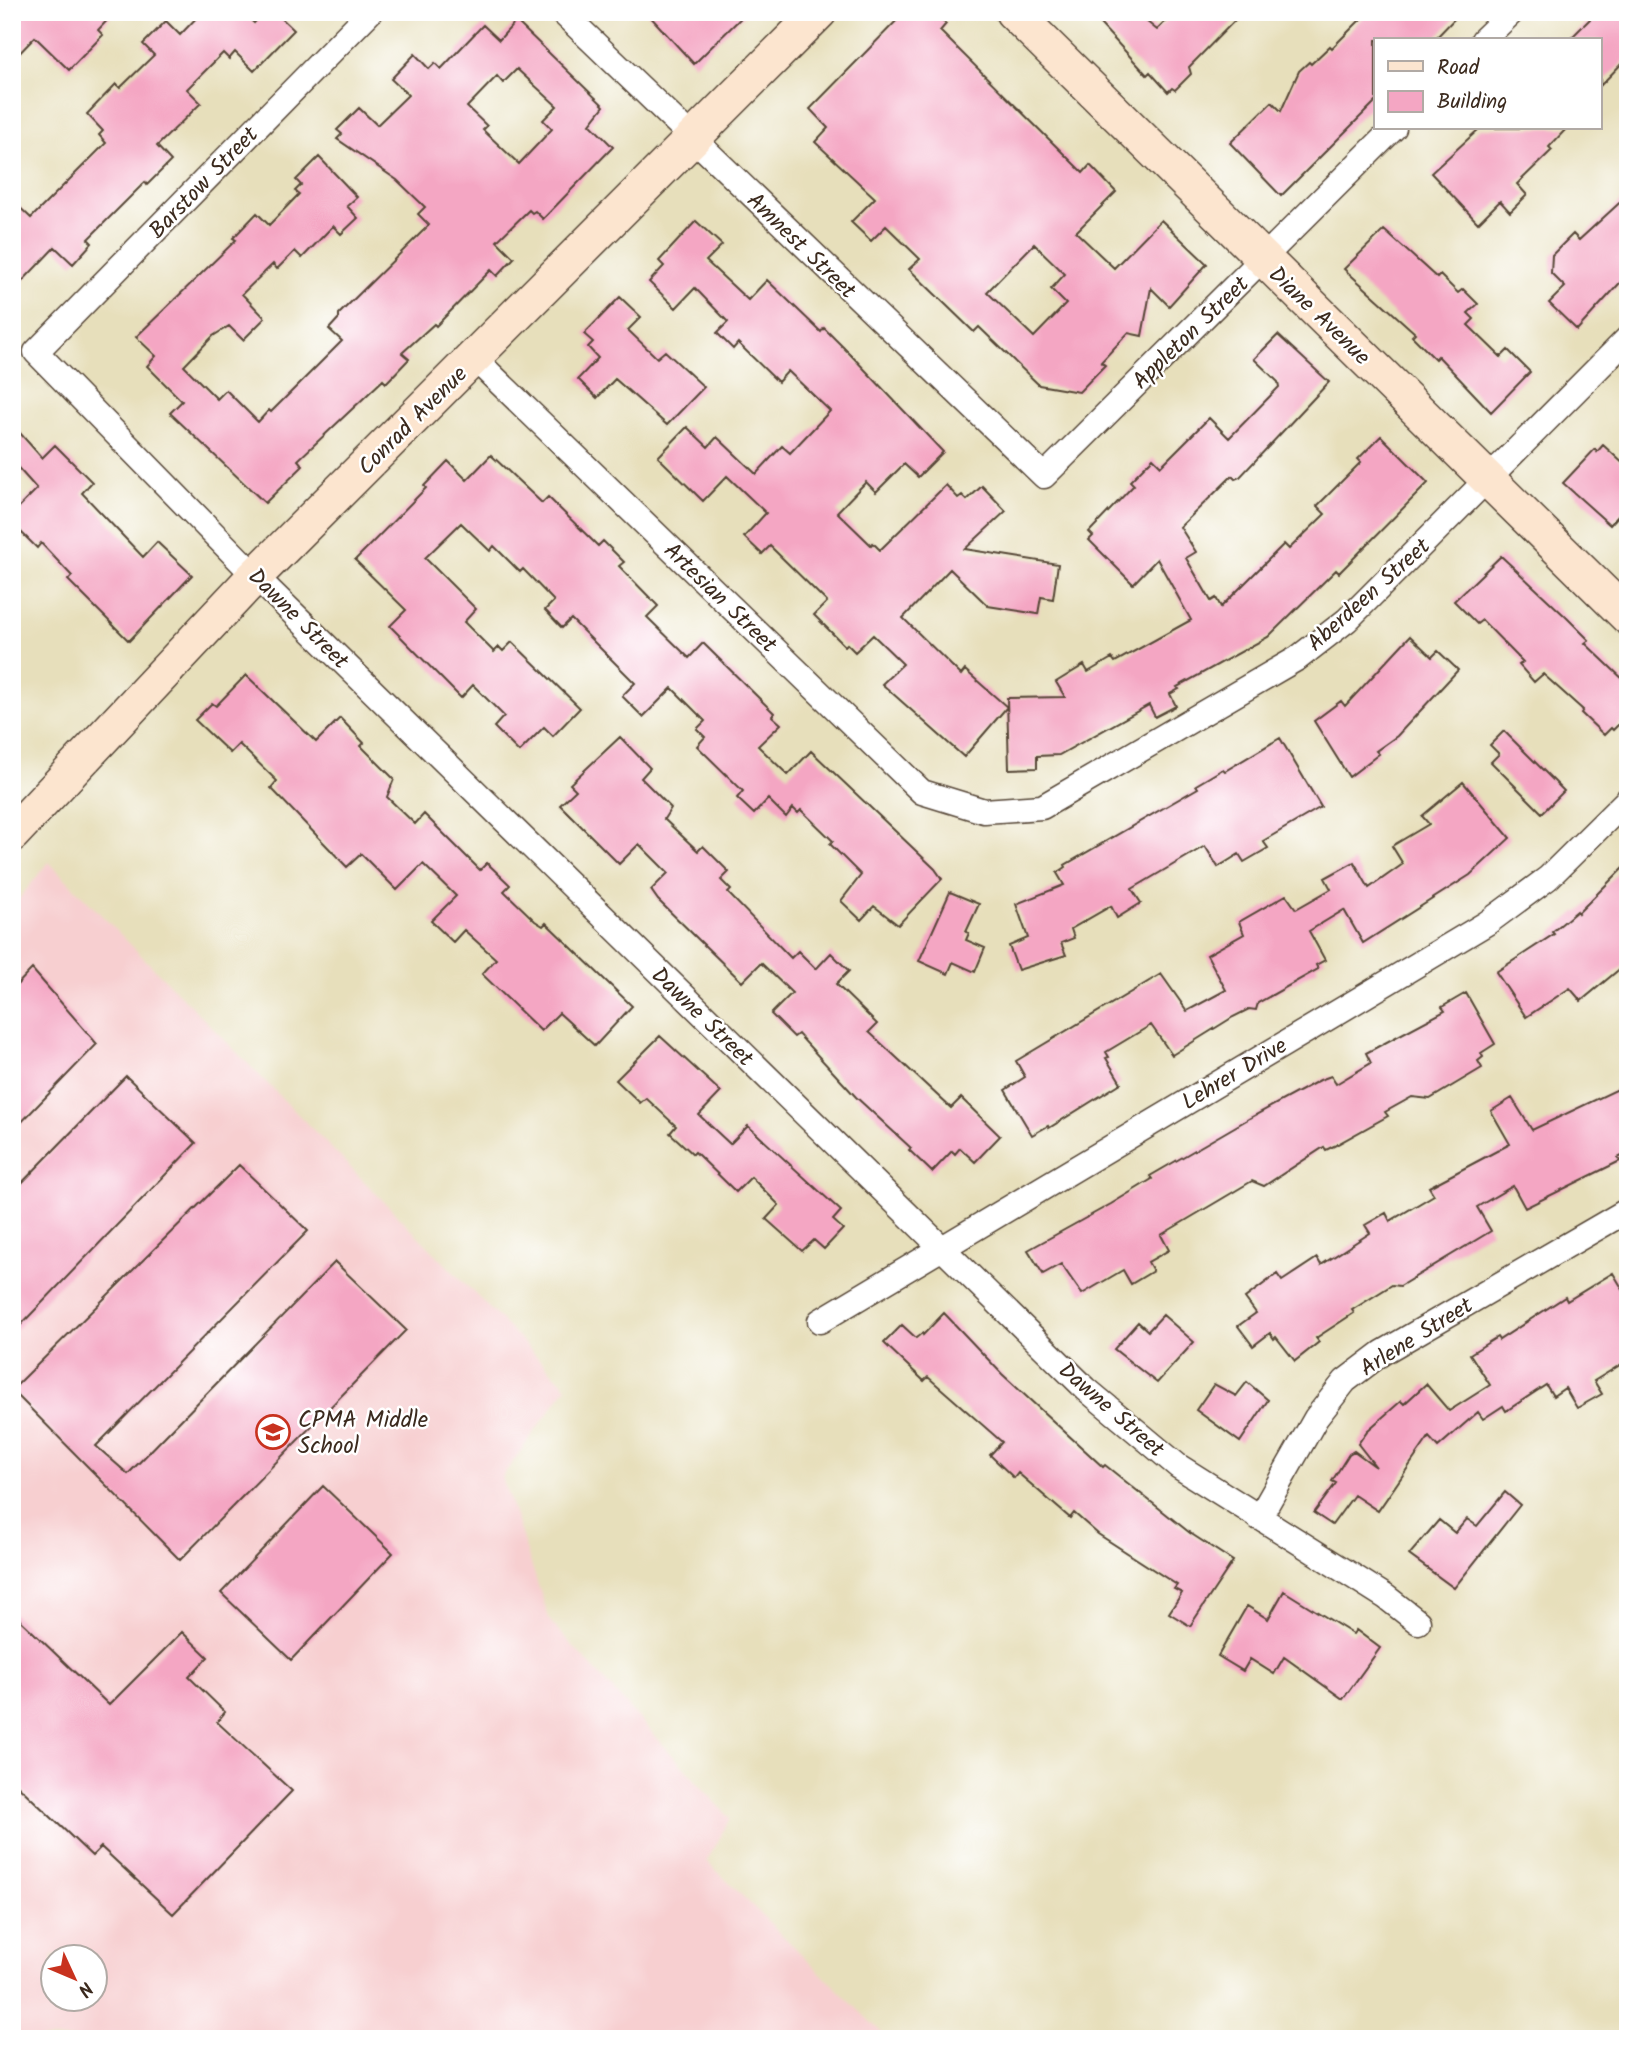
<svg xmlns="http://www.w3.org/2000/svg" width="1640" height="2051" font-family="Kalam,sans-serif">
<style>
.built{fill:#f7cfd0;fill-rule:evenodd}
.building{fill:#f4a6c3;fill-rule:evenodd}
.lines{fill:none;stroke-linecap:round;stroke-linejoin:round}
.street-casing{stroke:#554536;stroke-width:27}
.secondary-casing{stroke:#554536;stroke-width:38}
.street{stroke:#fff;stroke-width:24}
.secondary{stroke:#fce5cf;stroke-width:35}
.labels{text-anchor:middle;stroke-width:5;stroke-linejoin:round;paint-order:stroke}
.street-label{font-size:23px;fill:#3b2a1e;stroke:#fff}
.poi-label{font-size:23px;fill:#3b2a1e;stroke:#fff;text-anchor:start}
</style>
<rect width="100%" height="100%" fill="#fff"/>
<filter id="ink" filterUnits="userSpaceOnUse"><feTurbulence type="fractalNoise" baseFrequency=".0143" numOctaves="2"/><feDisplacementMap in="SourceGraphic" scale="14" xChannelSelector="R" yChannelSelector="G"/><feConvolveMatrix kernelMatrix="1 2 1 2 8 2 1 2 1" color-interpolation-filters="sRGB"/></filter>
<filter id="wash" filterUnits="userSpaceOnUse"><feTurbulence type="fractalNoise" baseFrequency=".00686" numOctaves="4" result="noise"/><feDisplacementMap in="SourceGraphic" scale="28" xChannelSelector="R" yChannelSelector="G"/><feGaussianBlur stdDeviation="1.57" result="paint"/><feColorMatrix in="noise" values="0 0 0 0 0 0 0 0 0 0 0 0 0 0 0 0 0 1.4 0 .05"/><feComposite in="paint" operator="in"/></filter>
<g filter="url(#wash)">
<rect width="100%" height="100%" fill="#e7dfbb"/>
<!-- built -->
<path class="built" d="M49,862L567,1387L502,1477L550,1621L730,1818L707,1861L888,2039H12V907ZM52,1956H94V1998H52Z"/>
<g id="blocks">
<!-- building -->
<path class="building" d="M12,12H115L98,30L103,35L69,70L35,37L12,61Z
M202,12H242L254,23L264,12H275L294,30L254,71L235,52L229,59L223,53L187,89L201,103L157,146L171,161L147,185L145,182L88,239L92,243L73,264L55,247L12,292V200L31,218L106,143L99,135L103,131L87,114L116,84L120,88L154,55L143,44L166,21L180,35Z
M646,12H747L694,64Z
M905,12H934L946,24L940,31L1083,173L1090,165L1116,192L1076,232L1114,268L1161,220L1207,264L1169,306L1151,288L1142,336L1128,333L1101,362L1105,365L1079,392L1039,385L979,327L974,332L909,269L920,259L886,226L871,241L851,222L875,198L815,142L828,128L810,109ZM1034,244L1065,274L1051,289L1066,304L1034,337L987,292Z
M1089,12H1135L1157,30L1175,12H1243L1189,67L1191,74L1175,90L1172,88L1168,92L1150,72L1147,75Z
M1368,12H1461L1434,40H1376V101L1281,196L1230,143L1272,102L1281,111L1299,71L1309,62L1311,64L1330,46L1332,48Z
M1597,12H1628V57L1600,86V40H1569Z
M516,21L604,106L590,124L613,147L543,219L535,211L532,213L529,210L497,241L514,258L497,276L491,270L436,326L434,324L402,353L409,359L386,383L383,380L298,460L303,466L265,503L170,413L182,401L147,366L156,356L136,337L236,240L233,238L257,213L269,225L299,194L295,191L301,185L296,180L319,157L357,197L347,206L358,218L341,234L333,226L302,258L295,251L277,269L273,264L242,294L265,318L243,340L229,326L213,336L184,366L217,399L226,390L258,422L269,410L271,412L342,341L329,329L339,318V314L429,225L418,214L425,207L397,180L337,139L342,134L337,130L359,108L377,125L408,95L391,79L415,54L429,69L435,63L441,69L483,25L499,40ZM517,69L557,106L543,120L552,129L519,164L483,130L487,126L467,107L497,76L503,83Z
M1480,128H1567L1549,147L1552,150L1517,184L1527,195L1510,212L1500,201L1478,223L1431,173Z
M1628,195V274L1577,330L1549,303L1565,287L1551,273L1552,255L1573,234L1579,240Z
M696,221L722,245L706,261L748,300L767,280L821,332L824,328L849,353L943,452L918,477L904,464L876,492L866,482L837,512L871,545L873,543L880,550L946,485L958,498L962,495L967,500L982,486L1006,511L965,549L1058,564L1053,599L1041,597L1038,614L988,606L950,569L903,618L961,675L965,670L1007,707L964,757L882,684L903,664L873,635L855,652L847,644L845,646L814,615L827,602L770,546L762,554L744,537L766,513L727,476L703,501L658,457L687,427L708,447L717,437L756,474L782,446L790,453L830,411L788,371L778,382L738,343L733,349L717,333L728,322L695,288L676,308L649,282L664,266L659,261Z
M1384,230L1437,278L1440,275L1458,293L1463,289L1478,304L1468,313L1474,319L1468,325L1501,357L1508,350L1530,372L1491,412L1438,356L1435,359L1412,336L1415,333L1344,269Z
M620,297L641,317L628,330L657,358L665,351L704,387L667,425L615,379L597,398L578,379L598,358L588,347L593,342L584,334Z
M1278,335L1329,382L1240,477L1235,479L1232,476L1180,527L1196,552L1186,558L1211,601L1216,598L1221,607L1284,544L1289,549L1325,514L1317,506L1361,462L1358,459L1381,436L1428,483L1339,573L1336,570L1268,637L1177,687L1179,689L1170,694L1176,706L1155,717L1149,705L1059,755L1037,756V768L1009,769L1007,698L1065,697L1056,682L1084,665L1088,672L1112,658L1115,662L1191,620L1157,559L1133,584L1089,540L1093,536L1089,532L1134,485L1130,481L1153,458L1161,466L1209,418L1229,438L1279,387L1278,382L1254,359Z
M12,424L42,458L55,445L92,482L82,493L143,557L157,542L192,575L129,641L68,580L72,576L41,543L37,548L12,523V514L37,489L12,461Z
M1603,445L1628,468V505L1610,525L1563,483L1595,449L1597,452Z
M491,455L542,503L548,497L598,546L603,541L624,562L619,566L658,606L647,617L689,658L703,643L774,713L772,716L781,724L758,746L788,775L811,751L935,869L942,879L898,925L874,906L861,920L841,901L861,875L830,844L833,841L801,810L798,813L793,808L786,817L768,799L754,814L737,798L743,791L697,746L705,737L697,729L705,721L672,688L643,717L622,696L635,683L571,619L562,628L545,610L554,601L523,569L520,572L494,546L490,551L461,523L425,558L476,609L464,622L494,652L499,647L503,651L512,642L580,708L553,736L544,727L519,752L494,727L504,716L473,685L461,698L390,626L406,610L355,560L426,488L424,486L448,461L467,480Z
M1501,556L1566,617L1589,640L1585,643L1628,684V715L1613,730L1611,728L1604,735L1581,713L1583,710L1543,674L1534,682L1519,665L1523,662L1482,620L1477,624L1454,601Z
M1410,636L1432,657L1438,651L1458,670L1397,736L1376,751L1379,754L1349,777L1314,721L1341,701L1345,706Z
M246,675L316,742L340,718L364,743L361,746L394,779L387,797L415,824L424,814L480,870L487,863L510,885L504,891L535,921L543,926L546,923L632,1006L595,1046L559,1013L541,1031L482,974L496,959L464,930L453,942L431,921L456,896L423,864L397,890L361,854L347,867L271,788L277,781L239,744L230,753L195,720L212,703L216,706Z
M1504,731L1564,791L1542,813L1491,762L1499,754L1490,745Z
M620,737L650,768L641,778L671,808L664,819L698,851L703,846L729,872L721,880L731,890L728,893L791,958L798,951L816,969L831,953L849,971L836,984L877,1024L869,1032L951,1108L961,1098L1000,1136L975,1162L960,1148L955,1154L952,1151L932,1172L909,1150L911,1148L856,1097L798,1034L794,1037L771,1014L792,993L761,963L742,982L658,900L651,890L668,873L639,844L619,864L560,805L576,790L570,784Z
M1280,738L1321,807L1263,841L1268,848L1244,862L1239,854L1218,867L1205,846L1132,889L1141,903L1117,918L1111,906L1071,929L1074,938L1061,943L1066,955L1018,970L1009,946L1028,938L1016,904L1064,885L1057,873L1066,867L1065,865L1198,788L1196,785L1223,769L1225,771Z
M1463,782L1510,838L1470,875L1363,943L1344,910L1309,931L1325,960L1316,965L1318,969L1258,1003L1256,1010L1249,1009L1233,1017L1172,1055L1151,1025L1106,1052L1109,1057L1106,1058L1121,1083L1049,1128L1048,1126L1032,1135L1005,1090L1025,1077L1016,1061L1161,974L1187,1011L1226,990L1207,955L1244,934L1239,922L1286,895L1296,909L1331,889L1325,878L1354,862L1369,888L1403,864L1392,846L1429,824L1422,816Z
M1628,863V962L1581,1001L1570,988L1526,1017L1496,972L1554,934L1552,932L1577,911L1578,913Z
M950,892L979,904L966,932L969,933L966,940L985,948L975,972L953,962L948,974L919,961Z
M32,969L97,1044L12,1132V990Z
M1466,993L1495,1044L1481,1053L1483,1057L1478,1061L1482,1068L1430,1099L1412,1097L1385,1112L1388,1116L1334,1146L1326,1150L1324,1147L1264,1186L1252,1181L1161,1235L1169,1250L1148,1262L1153,1271L1131,1284L1123,1270L1082,1294L1061,1264L1043,1274L1028,1250L1111,1204L1152,1179L1150,1176L1250,1118L1320,1080L1331,1076L1336,1084L1371,1063L1366,1053L1445,1011L1442,1007Z
M660,1036L721,1092L699,1115L730,1144L748,1126L841,1211L833,1220L843,1229L824,1249L814,1240L802,1251L766,1219L779,1205L751,1177L736,1192L695,1152L693,1154L670,1133L676,1126L646,1098L640,1103L616,1080Z
M126,1076L196,1143L12,1334V1193Z
M1618,1089L1628,1109V1153L1618,1158L1620,1161L1525,1208L1513,1186L1477,1207L1491,1231L1400,1286L1392,1285L1352,1310L1354,1313L1316,1338L1319,1342L1295,1361L1276,1337L1274,1339L1270,1333L1253,1346L1238,1326L1256,1313L1245,1298L1277,1274L1282,1281L1317,1258L1321,1265L1370,1233L1365,1225L1386,1213L1390,1221L1434,1195L1429,1187L1510,1144L1491,1111L1512,1098L1532,1130Z
M239,1165L308,1231L96,1446L128,1474L335,1262L406,1330L180,1560L12,1390Z
M1613,1273L1628,1298V1360L1594,1381L1602,1394L1577,1408L1565,1388L1553,1396L1546,1385L1506,1411L1503,1406L1483,1419L1478,1412L1438,1447L1429,1437L1378,1511L1354,1495L1332,1525L1314,1513L1336,1483L1332,1481L1349,1454L1354,1451L1376,1467L1358,1444L1367,1431L1401,1401L1404,1404L1426,1384L1449,1411L1490,1385L1470,1354L1497,1337L1499,1340L1565,1297L1567,1301Z
M944,1313L1002,1374L1103,1467L1105,1465L1190,1533L1233,1561L1190,1626L1169,1613L1182,1593L1174,1589L1177,1585L1098,1534L1074,1513L1070,1518L1018,1473L1014,1478L990,1455L1002,1442L928,1377L924,1381L884,1343L902,1325L916,1338L922,1333L923,1335Z
M1163,1315L1194,1342L1157,1383L1114,1349L1138,1322L1148,1331Z
M1247,1382L1268,1400L1240,1442L1196,1410L1214,1384L1236,1396Z
M323,1486L393,1553L291,1660L221,1593Z
M1505,1492L1520,1505L1454,1588L1409,1555L1439,1520L1455,1533L1467,1519L1477,1526Z
M1284,1591L1353,1634L1356,1630L1380,1648L1343,1699L1284,1657L1274,1674L1250,1659L1243,1671L1218,1656L1247,1606L1268,1619Z
M12,1612L109,1705L182,1632L208,1657L189,1677L225,1712L217,1722L292,1791L173,1914L101,1847L92,1856L12,1780Z"/>
</g>
</g>
<g filter="url(#ink)">
<use href="#blocks" fill-opacity="0" stroke="#554536" stroke-width="2"/>
<g class="lines">
<!-- street casing -->
<g class="street-casing">
<path id="street" d="M370,12L36,352L255,576L1086,1389L1178,1466L1386,1597L1418,1622
M562,12L1044,476L1394,128
M1483,40L1512,12
M474,358L922,792L984,811L1042,807L1298,658L1347,620L1628,338
M820,1321L1487,923L1548,878L1628,799
M1259,1518L1316,1418L1345,1381L1382,1353L1628,1210"/>
</g>
<!-- secondary casing -->
<g class="secondary-casing">
<path id="secondary" d="M1013,12L1628,617
M12,834L255,576L819,12"/>
</g>
<!-- street -->
<use href="#street" class="street"/>
<!-- secondary -->
<use href="#secondary" class="secondary"/>
</g>
</g>
<!-- icons -->
<defs>
<g id="school-ring" transform="scale(1.75)"><circle r="9.5" fill="#fff" stroke="#c8321e" stroke-width="1.5"/><path d="M0-5L7-2L0 1L-7-2ZM-4 1L0 2.5L4 1V4Q0 6-4 4Z" fill="#c8321e"/></g>
</defs>
<g fill-rule="evenodd">
<use href="#school-ring" x="273" y="1432"/>
</g>
<g class="labels">
<!-- street labels -->
<g class="street-label">
<text transform="translate(203 182) rotate(-46)" y="8">Barstow Street</text>
<text transform="translate(802 245) rotate(44)" y="8">Amnest Street</text>
<text transform="translate(1320 315) rotate(44)" y="8">Diane Avenue</text>
<text transform="translate(1190 332) rotate(-44)" y="8">Appleton Street</text>
<text transform="translate(412 420) rotate(-45)" y="8">Conrad Avenue</text>
<text transform="translate(1368 594) rotate(-42)" y="8">Aberdeen Street</text>
<text transform="translate(721 597) rotate(44)" y="8">Artesian Street</text>
<text transform="translate(299 618) rotate(45)" y="8">Dawne Street</text>
<text transform="translate(703 1016) rotate(44)" y="8">Dawne Street</text>
<text transform="translate(1234 1073) rotate(-31)" y="8">Lehrer Drive</text>
<text transform="translate(1416 1336) rotate(-32)" y="8">Arlene Street</text>
<text transform="translate(1112 1409) rotate(41)" y="8">Dawne Street</text>
</g>
<!-- poi labels -->
<g class="poi-label">
<text x="298" y="1427">CPMA Middle<tspan x="298" dy="26">School</tspan></text>
</g>
</g>
<!-- margin -->
<rect width="1640" height="2051" fill="none" stroke="#fff" stroke-width="42"/>
<!-- legend -->
<rect x="1374" y="38" width="228" height="91" fill="#ffffff" stroke="#b1aaa5" stroke-width="2"/>
<rect x="1388" y="61" width="35" height="10" fill="#fce5cf" stroke="#b1aaa5" stroke-width="2"/>
<text x="1437" y="74" font-size="21" fill="#3b2a1e">Road</text>
<rect x="1388" y="91" width="35" height="21" fill="#f4a6c3" stroke="#b1aaa5" stroke-width="2"/>
<text x="1437" y="108" font-size="21" fill="#3b2a1e">Building</text>
<!-- north arrow -->
<g transform="translate(74 1978) rotate(134)"><circle r="33" fill="#ffffff" stroke="#b1aaa5" stroke-width="2"/>
<path d="M0-5L12 26L0 18L-12 26Z" fill="#c8321e"/>
<text y="-10" font-size="19" font-weight="bold" text-anchor="middle" fill="#3b2a1e">N</text>
</g>
</svg>
